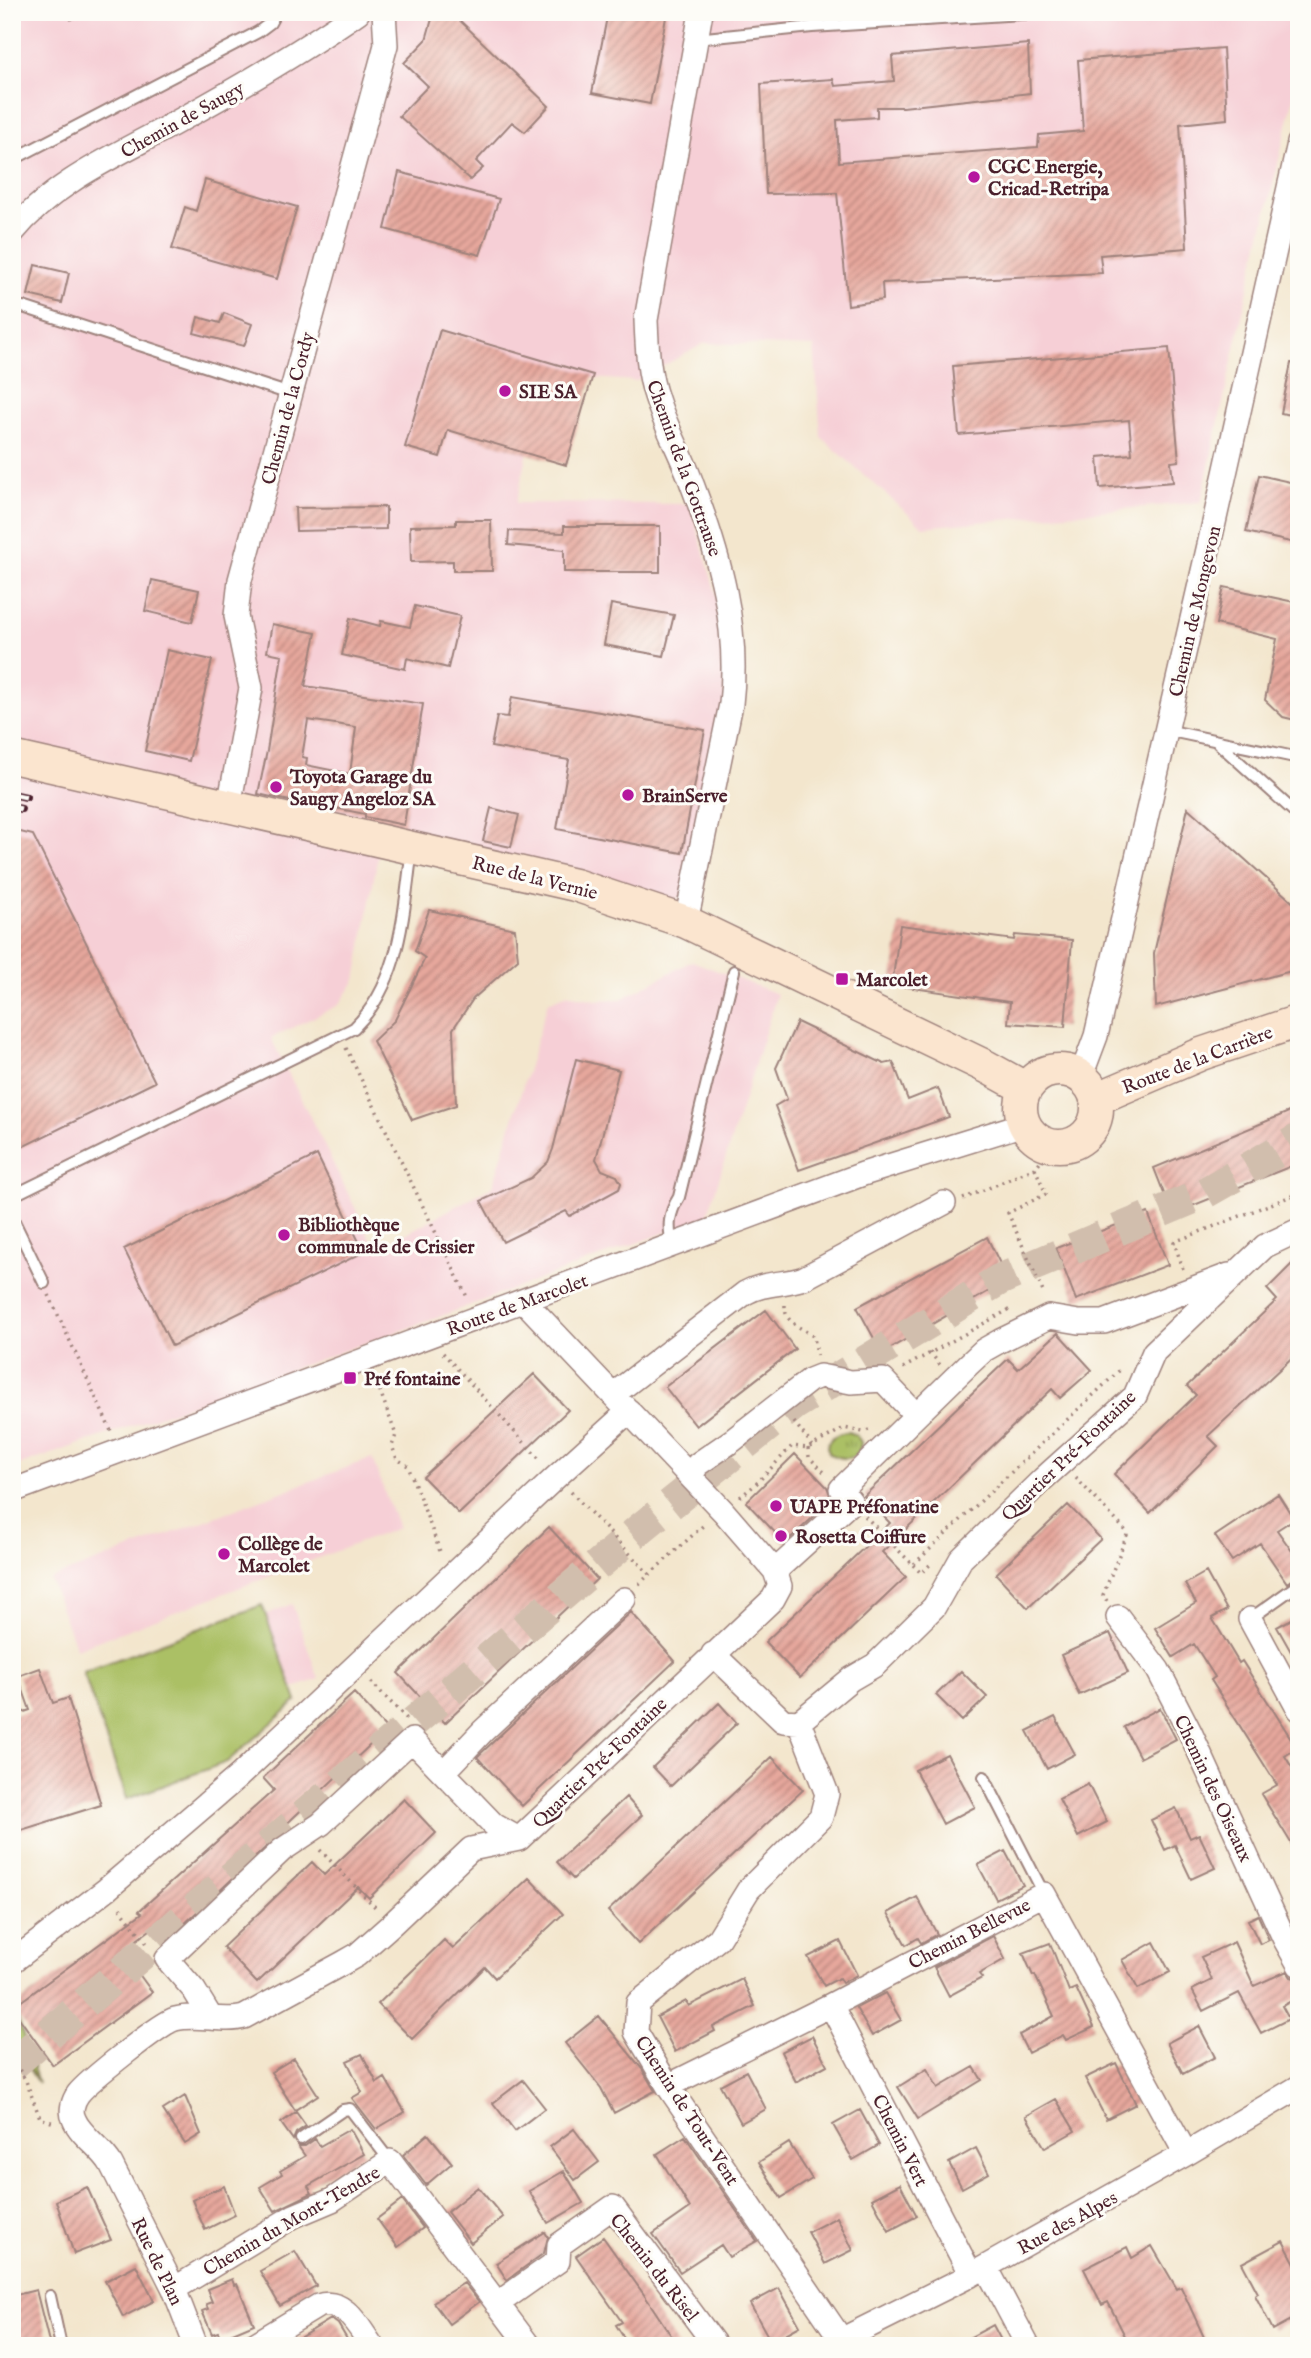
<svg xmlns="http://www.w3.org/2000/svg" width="1311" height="2358" font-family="'IM FELL English',serif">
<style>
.built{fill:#f6cfd6}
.grass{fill:url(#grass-tufts);stroke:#7a7048;stroke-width:2}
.pitch{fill:#abc065;stroke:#7a7048;stroke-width:2}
.building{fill:url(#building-hatch);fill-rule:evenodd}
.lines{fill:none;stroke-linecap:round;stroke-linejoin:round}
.secondary-tunnel{stroke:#d1bead;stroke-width:32;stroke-dasharray:32 16;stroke-linecap:butt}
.lane-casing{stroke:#9e827c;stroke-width:14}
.street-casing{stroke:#9e827c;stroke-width:26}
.secondary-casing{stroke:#9e827c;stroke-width:35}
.path{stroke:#9e827c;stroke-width:3.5;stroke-dasharray:2 5;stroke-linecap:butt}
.lane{stroke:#fff;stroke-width:10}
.street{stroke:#fff;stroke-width:23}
.secondary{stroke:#fbe5cf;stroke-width:32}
.rail-casing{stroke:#4a1f2b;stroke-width:8}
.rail{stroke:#fdfcf7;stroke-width:5;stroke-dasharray:16;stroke-linecap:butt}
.poi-dot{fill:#b5179e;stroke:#fdfcf7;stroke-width:2.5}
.labels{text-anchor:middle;stroke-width:6;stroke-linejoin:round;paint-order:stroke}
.street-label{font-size:19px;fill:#4a1f2b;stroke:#fdfcf7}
.poi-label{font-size:19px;font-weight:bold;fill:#4a1f2b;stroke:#fdfcf7;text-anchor:start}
</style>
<defs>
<pattern id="grass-tufts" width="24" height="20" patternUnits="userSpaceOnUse" patternTransform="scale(1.75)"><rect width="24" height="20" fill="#abc065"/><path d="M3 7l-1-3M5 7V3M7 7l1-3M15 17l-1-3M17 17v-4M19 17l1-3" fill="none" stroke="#8d9b53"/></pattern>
<pattern id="building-hatch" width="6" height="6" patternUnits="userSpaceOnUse" patternTransform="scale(1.75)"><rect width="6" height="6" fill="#e6a79c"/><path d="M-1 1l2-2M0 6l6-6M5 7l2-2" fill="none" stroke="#bc877f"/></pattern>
</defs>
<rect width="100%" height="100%" fill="#fdfcf7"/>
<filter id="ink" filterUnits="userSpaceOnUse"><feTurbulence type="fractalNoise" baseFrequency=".0143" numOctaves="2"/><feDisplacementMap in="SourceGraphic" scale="14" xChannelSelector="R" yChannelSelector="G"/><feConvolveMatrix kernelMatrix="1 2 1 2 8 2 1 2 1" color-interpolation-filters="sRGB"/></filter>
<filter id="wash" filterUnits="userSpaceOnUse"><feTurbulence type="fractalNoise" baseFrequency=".00686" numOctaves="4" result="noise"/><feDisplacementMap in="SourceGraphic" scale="28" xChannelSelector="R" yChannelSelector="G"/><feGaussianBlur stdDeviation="1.57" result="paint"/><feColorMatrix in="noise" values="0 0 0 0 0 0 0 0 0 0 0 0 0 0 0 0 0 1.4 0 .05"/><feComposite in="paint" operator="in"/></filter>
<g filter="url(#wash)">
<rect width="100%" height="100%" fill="#f3e6cd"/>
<!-- built -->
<path class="built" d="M12,12H1299V75L1246,298L1201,502L923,527L821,437L814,347L705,343L636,381L546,375L516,503L690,504L721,611L725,702L687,894L673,901L383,827L356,980L339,1005L271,1038L376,1250L493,1186L548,1002L568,994L595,1000L621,999L692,961L777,994L707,1217L417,1325L12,1468Z
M372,1458L398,1528L76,1649L50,1579Z
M292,1604L319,1679L294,1688L265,1615Z"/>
<!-- grass -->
<path class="grass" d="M848,1432L856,1435L861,1442C861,1460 844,1461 830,1454L827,1447C829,1436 838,1433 848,1432Z
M12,2004L15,2009L38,2083L12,2042Z"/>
<!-- pitch -->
<path class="pitch" d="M262,1605L297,1701L227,1762L127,1799L83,1672Z"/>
<g id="blocks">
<!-- building -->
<path class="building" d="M434,12H451L549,106L525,132L512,122L476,161L483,168L470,180L399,116L428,86L404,63L426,40Z
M608,12H667L650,104L592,93Z
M1028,44L1030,93L903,107H877V117L837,120L839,162L1038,147L1039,135L1083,131L1078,60L1223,48L1227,119L1180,124L1187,248L1100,255L1102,273L882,283L883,300L848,305L837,193L766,194L761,84L833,79L835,86L894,81L892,56Z
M399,172L499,199L480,255L385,229Z
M205,180L297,207L277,279L172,249L185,207L196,211Z
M35,265L69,273L62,303L28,295Z
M224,313L252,324L244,346L194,333L198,317L220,323Z
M440,330L593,375L566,465L448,430L440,457L405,447Z
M1169,348L1179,461L1171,462L1173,482L1100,488L1098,457L1132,454L1129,420L959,435L953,366Z
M1291,363L1299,364V417L1281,413Z
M1259,475L1299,484V544L1246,532Z
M386,507V529L296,531L295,508Z
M456,520H491L492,571H453V561L411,562L410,526L456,525Z
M564,526H660V572H564V550L508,545L509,531L564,533Z
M152,580L199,590L192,622L145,611Z
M1224,587L1299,603V721L1283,717L1265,700L1277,639L1216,624Z
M611,604L674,615L664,656L604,645Z
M415,606L460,616L448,668L407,658L405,669L342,655L350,618L380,626L381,621L410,627Z
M272,624L316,633L305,686L423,704L404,825L365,817V814L300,801L299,803L258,794L267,751L282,655L267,652ZM308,720L356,727L350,774L306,765L307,758L302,757Z
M167,650L212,660L189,761L145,751Z
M512,697L705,730L682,853L557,829L569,760L491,747L497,716L508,717Z
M491,808L519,815L511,847L483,841Z
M1188,808L1299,908V969L1156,1007L1154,953Z
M12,830L33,835L155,1082L12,1152Z
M429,910L515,929L518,959L473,999L453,1029L456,1105L412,1120L373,1041L395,1020L425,958L415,951Z
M900,925L1014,940L1015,935L1072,940L1065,1027L1008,1023L1010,1002L892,985Z
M797,1022L884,1064L893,1062L908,1100L938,1088L949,1117L799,1170L775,1106L787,1099L776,1068Z
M576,1059L619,1070L596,1159L602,1170L617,1176L621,1183L619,1189L570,1216L566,1211L503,1242L481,1201L531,1178L548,1162L553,1149Z
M1291,1111L1299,1130V1163L1172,1214L1154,1168Z
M317,1155L364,1252L172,1346L124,1249Z
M1148,1213L1168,1265L1076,1300L1056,1248Z
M987,1237L1008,1280L882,1353L857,1307Z
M1299,1257V1351L1208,1436L1218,1446L1150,1513L1114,1474L1196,1395L1187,1386L1277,1300L1267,1289Z
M766,1310L795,1349L696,1426L665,1387Z
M1058,1333L1092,1370L1060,1398L1052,1389L882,1552L906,1577L800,1678L765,1642L890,1523L864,1496L1008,1359L1018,1369Z
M534,1374L568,1410L459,1514L423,1477Z
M795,1454L827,1487L832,1500L785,1543L746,1502Z
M1278,1494L1294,1519L1277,1530L1299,1561V1574L1287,1583L1260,1543L1232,1561L1215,1536Z
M1068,1505L1101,1539L1028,1608L996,1574Z
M549,1527L597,1579L445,1723L398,1673Z
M1206,1572L1227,1610L1212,1618L1239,1663L1242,1661L1297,1748L1285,1756L1299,1779V1856L1261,1794L1277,1785L1211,1680L1215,1677L1194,1644L1173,1657L1155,1628L1196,1603L1185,1584Z
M631,1612L675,1661L522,1806L477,1757Z
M1299,1615V1666L1277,1627Z
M1110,1633L1128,1673L1079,1695L1061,1655Z
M40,1668L53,1703L68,1698L101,1805L12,1833V1716L30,1710L18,1676Z
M961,1671L987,1697L962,1721L936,1695Z
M354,1693L387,1729L277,1833L279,1835L166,1941L154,1927L122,1951L152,1992L53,2065L12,2008L142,1913L139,1911L274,1790L263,1778Z
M719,1703L737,1723L671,1786L653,1767Z
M1160,1708L1176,1739L1140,1758L1124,1727Z
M1055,1717L1075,1754L1047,1769L1027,1731Z
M947,1754L975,1807L943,1824L915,1770Z
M772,1757L803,1790L638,1944L608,1911Z
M1088,1784L1107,1822L1078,1837L1059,1799Z
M626,1797L642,1815L573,1879L557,1862Z
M404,1799L436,1833L369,1898L358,1887L257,1983L223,1947L312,1862L324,1875Z
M1176,1808L1190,1838L1199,1834L1215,1868L1191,1879L1175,1845L1165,1850L1151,1820Z
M1005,1851L1023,1885L996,1899L978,1865Z
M529,1878L563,1914L495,1978L485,1967L412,2039L378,2004L444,1940L453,1949Z
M917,1897L937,1934L921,1943L918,1938L906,1945L888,1913Z
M1258,1915L1269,1940L1260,1944L1248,1920Z
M993,1936L1005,1959L979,1974L982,1978L949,1996L934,1967Z
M840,1941L857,1975L842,1983L839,1978L824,1986L808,1957Z
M1154,1942L1170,1972L1138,1989L1122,1960Z
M1234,1942L1254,1986L1287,1971L1291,1977L1299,1979V1997L1282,2006L1289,2019L1261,2033L1239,1993L1203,2011L1192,1990L1212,1980L1201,1957Z
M1050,1943L1069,1991L1076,1988L1094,2027L1066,2040L1063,2035L1028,2053L1019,2035L1054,2016L1035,1975L1033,1976L1023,1953Z
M742,1979L755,2006L713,2027L715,2031L675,2052L657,2017L686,2001L689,2006Z
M885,1993L901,2020L872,2036L856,2008Z
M599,2016L642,2069L655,2091L614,2113L601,2088L565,2043Z
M1199,2026L1215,2057L1183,2074L1167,2043Z
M812,2036L827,2065L796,2082L781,2052Z
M362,2054L377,2083L385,2078L405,2112L376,2129L352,2098L362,2092L347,2061Z
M294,2058L318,2095L295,2110L271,2072Z
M1116,2063L1136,2104L1106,2119L1085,2078Z
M974,2067L982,2080L918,2119L898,2087L927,2069L938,2088Z
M746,2071L766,2109L741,2123L720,2085Z
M523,2080L545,2108L515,2131L493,2103Z
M185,2096L201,2134L185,2144L163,2110Z
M1056,2099L1075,2131L1045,2148L1026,2116Z
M860,2110L879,2145L853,2160L833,2125Z
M296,2112L306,2126L296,2133L293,2140L281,2123Z
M350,2129L364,2154L308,2186L312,2193L275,2211L260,2187L282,2174L280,2171L305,2156L298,2146H305L315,2139L320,2146Z
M574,2129L599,2162L575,2180L550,2147Z
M428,2134L452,2163L426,2185L403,2155Z
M685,2136L757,2241L729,2257L721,2245L680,2272L653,2234L690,2208L657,2154Z
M789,2143L812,2179L781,2198L759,2162Z
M976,2148L989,2173L962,2188L949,2163Z
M564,2171L583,2203L548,2223L529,2191Z
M900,2184L917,2216L889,2231L872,2199Z
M224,2186L235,2215L205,2230L192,2200Z
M87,2187L111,2240L74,2254L56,2201Z
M478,2187L503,2217L471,2243L447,2212Z
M402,2200L423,2228L398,2247L377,2219Z
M837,2217L853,2250L825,2264L808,2232Z
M545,2232L548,2237L544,2253L507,2280L496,2263Z
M603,2237L645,2296L678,2346H629L616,2325L622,2322L576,2256Z
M1283,2241L1299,2271V2316L1273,2330L1255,2295L1258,2293L1242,2263Z
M1152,2246L1177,2289L1181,2287L1208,2346H1130L1108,2302L1102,2305L1084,2269L1127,2247L1132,2258Z
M295,2251L316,2286L280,2306L260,2271Z
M136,2265L154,2301L123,2317L105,2281Z
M232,2279L234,2285L237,2284L254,2324L221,2338L218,2332L212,2334L202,2311L208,2309L206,2304L212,2302L207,2289Z
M464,2283L479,2302L449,2324L433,2302Z
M779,2288L800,2326L771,2342L750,2304Z
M36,2290L50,2346H14L12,2337V2296Z
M331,2319L338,2324L351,2346H286Z
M993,2325L1004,2346H954Z"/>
</g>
</g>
<g filter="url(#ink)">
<use href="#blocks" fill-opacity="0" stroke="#9e827c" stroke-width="2"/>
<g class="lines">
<!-- secondary-tunnel -->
<path class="secondary-tunnel" d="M12,2065L641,1528L795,1404L999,1280L1203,1194L1299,1139"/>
<!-- lane casing -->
<g class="lane-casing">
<path id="lane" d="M696,39L812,27L1054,12
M12,160L258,32L270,23L276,12
M23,307L290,394
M1166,730L1299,758
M1218,743L1299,816
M12,1196L354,1028C402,981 403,912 412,850
M12,1217L44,1283
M673,1246C667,1227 669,1213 679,1197L734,971
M1250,1619L1299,1584
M984,1777L1044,1894
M301,2139L343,2110L350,2109L390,2161
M50,2296L61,2346"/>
</g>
<!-- street casing -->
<g class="street-casing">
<path id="street" d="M12,233C54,181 118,155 175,123C237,89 299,53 358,12
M229,806L251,688L236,616L240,580L386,45L384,12
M686,922L731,704C740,627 719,555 692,484C682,455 666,428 657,399C648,374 647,346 646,320L701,12
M1081,1076L1096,1036L1209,545L1299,143
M614,1394L745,1293C764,1282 784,1285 804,1278L944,1203
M691,1476L698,1464L733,1440L810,1380L820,1376L851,1382L883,1380L916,1415
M12,1491L863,1174L1024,1124
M775,1571L851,1502L841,1489L968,1365L984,1350L1000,1341L1049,1317L1079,1322H1104L1229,1275
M1118,1617L1158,1670L1190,1732L1285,1940L1299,1965
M1250,1619L1299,1709
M713,1654L783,1721L799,1722L851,1679L875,1665L934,1607L961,1559L1043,1479L1135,1396L1154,1352L1265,1246L1299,1230
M799,1722L827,1794L821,1817L749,1889L718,1939L638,2003L636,2032L668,2086L841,2339
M444,1772L483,1731L624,1599
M12,1962L107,1889L239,1776L556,1477L629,1411
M831,2005L971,2275
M210,2016L194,1990L167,1959L282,1850L321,1824L412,1740L494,1825L519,1839
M668,2086L831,2005L1044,1894L1186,2154
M986,2267L1028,2346
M174,2289L294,2216L332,2200L390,2161L529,2346
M497,2304L558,2261L559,2245L613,2207L716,2346
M196,2346L174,2289L111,2164C102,2148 80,2135 74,2119C70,2111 73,2101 78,2094C88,2081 161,2023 175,2019C197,2013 224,2023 244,2017L343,1963L357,1955L392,1924L471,1849L519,1839L773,1599L780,1586L775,1571L723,1511L525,1302
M252,2346L318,2306C345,2297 359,2328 372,2346
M829,2346L971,2275L1186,2154L1299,2087"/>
</g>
<!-- secondary casing -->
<g class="secondary-casing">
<path id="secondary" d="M12,757L575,885L686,922L987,1067L1025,1088
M1021 1108a38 38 0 1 1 76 0a38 38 0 1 1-76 0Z
M1096,1099L1201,1054L1299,1021"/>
</g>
<!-- path -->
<path class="path" d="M68,12L73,22
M346,1048L468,1299
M1035,1168L1046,1194L1008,1213L1044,1294
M963,1199L1035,1168L1042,1159
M1183,1269L1174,1242L1299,1193
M49,1295L111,1431
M785,1305C784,1324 802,1327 814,1337L817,1355
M930,1352L940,1365
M443,1353L541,1461
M903,1368L1010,1309
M375,1377L396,1435L392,1446L397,1459L408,1466L441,1554
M794,1422L813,1446
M808,1448L809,1457L826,1474
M1076,1478L1127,1532V1535L1103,1595L1107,1601
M571,1492L649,1574
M740,1497L755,1485L792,1446L808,1448L844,1428L863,1432L869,1430
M865,1516L913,1565L1122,1368
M913,1565L921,1573L932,1563
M639,1584L706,1523
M371,1682L407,1719
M320,1850L378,1910
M120,1908L149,1946
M12,2058L26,2081L40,2118L54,2123"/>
<!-- lane -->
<use href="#lane" class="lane"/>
<!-- street -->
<use href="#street" class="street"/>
<!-- secondary -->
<use href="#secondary" class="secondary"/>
<!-- rail casing -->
<g class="rail-casing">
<path id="rail" d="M12,794L26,797
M12,807L21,809"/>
</g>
<!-- rail -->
<use href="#rail" class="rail"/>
</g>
</g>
<!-- markers -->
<g class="poi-dot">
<circle cx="974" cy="177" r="7"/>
<circle cx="505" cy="391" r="7"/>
<circle cx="276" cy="787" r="7"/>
<circle cx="628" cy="795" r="7"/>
<rect x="835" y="972" width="14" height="14" rx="3.5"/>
<circle cx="284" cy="1235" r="7"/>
<rect x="343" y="1371" width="14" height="14" rx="3.5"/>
<circle cx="776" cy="1506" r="7"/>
<circle cx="781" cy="1536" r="7"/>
<circle cx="224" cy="1554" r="7"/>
</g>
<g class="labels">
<!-- street labels -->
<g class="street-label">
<text transform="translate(182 119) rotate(-29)" y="7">Chemin de Saugy</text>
<text transform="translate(287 408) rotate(-75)" y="7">Chemin de la Cordy</text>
<text transform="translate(685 468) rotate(70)" y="7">Chemin de la Gottrause</text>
<text transform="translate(1194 611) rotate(-77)" y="7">Chemin de Mongevon</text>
<text transform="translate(535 877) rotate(14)" y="7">Rue de la Vernie</text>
<text transform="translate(1197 1059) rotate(-21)" y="7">Route de la Carrière</text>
<text transform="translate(517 1304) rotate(-20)" y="7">Route de Marcolet</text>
<text transform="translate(1068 1455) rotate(-44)" y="7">Quartier Pré-Fontaine</text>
<text transform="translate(599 1762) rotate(-44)" y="7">Quartier Pré-Fontaine</text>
<text transform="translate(1214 1788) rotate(65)" y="7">Chemin des Oiseaux</text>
<text transform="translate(969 1933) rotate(-27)" y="7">Chemin Bellevue</text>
<text transform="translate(688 2110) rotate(57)" y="7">Chemin de Tout-Vent</text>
<text transform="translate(901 2140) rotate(63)" y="7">Chemin Vert</text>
<text transform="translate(291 2220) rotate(-30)" y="7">Chemin du Mont-Tendre</text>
<text transform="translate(1067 2222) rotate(-29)" y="7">Rue des Alpes</text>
<text transform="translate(158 2261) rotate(64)" y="7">Rue de Plan</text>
<text transform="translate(655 2267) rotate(52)" y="7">Chemin du Risel</text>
</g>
<!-- poi labels -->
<g class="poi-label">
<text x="988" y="173">CGC Energie,<tspan x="988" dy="22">Cricad-Retripa</tspan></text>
<text x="519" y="398">SIE SA</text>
<text x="290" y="783">Toyota Garage du<tspan x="290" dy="22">Saugy Angeloz SA</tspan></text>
<text x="642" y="802">BrainServe</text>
<text x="856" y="986">Marcolet</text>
<text x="298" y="1231">Bibliothèque<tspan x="298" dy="22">communale de Crissier</tspan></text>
<text x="364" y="1385">Pré fontaine</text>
<text x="790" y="1513">UAPE Préfonatine</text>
<text x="795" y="1543">Rosetta Coiffure</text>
<text x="238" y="1550">Collège de<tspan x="238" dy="22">Marcolet</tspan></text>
</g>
</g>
<!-- margin -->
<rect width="1311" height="2358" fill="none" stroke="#fdfcf7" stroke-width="42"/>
</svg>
